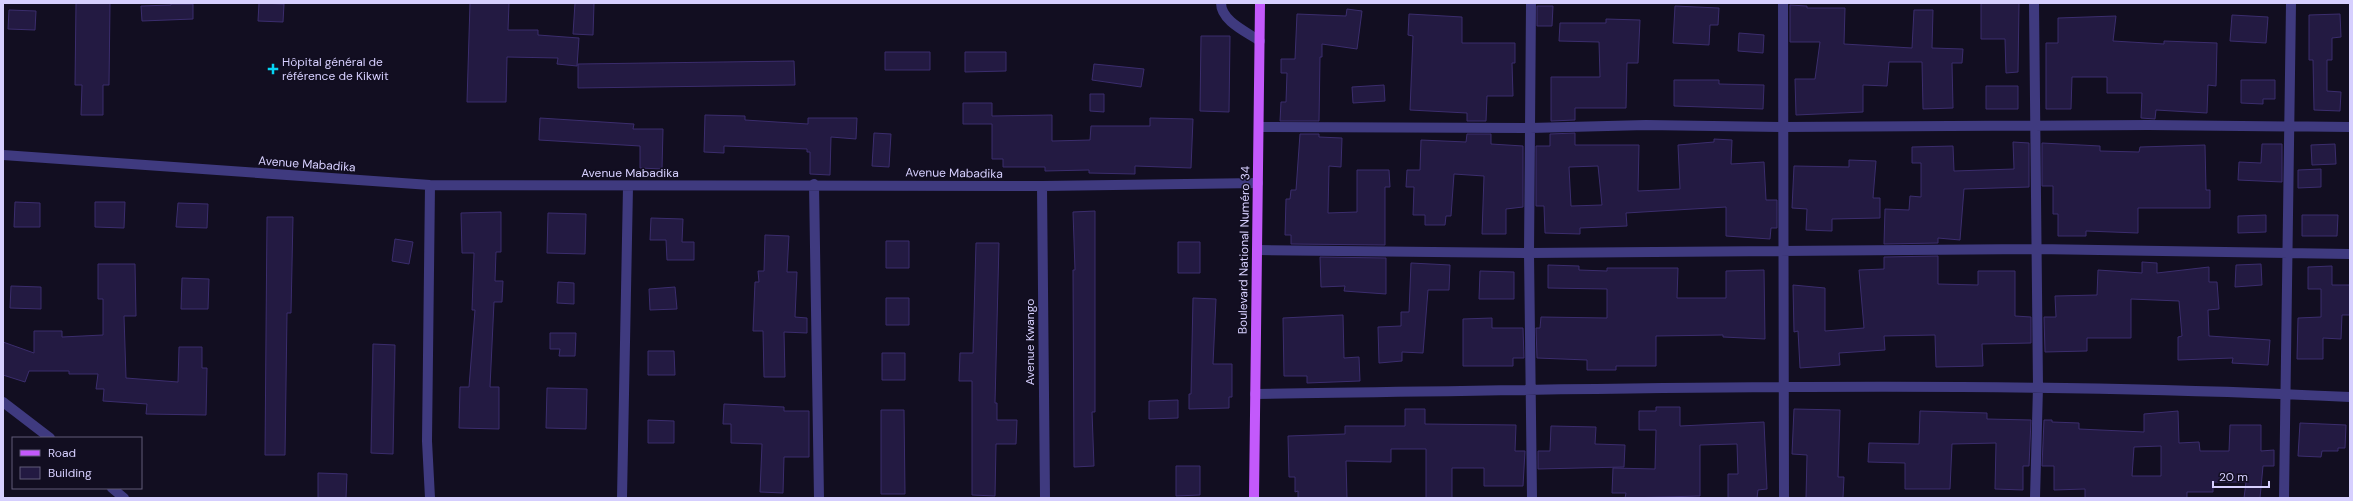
<svg xmlns="http://www.w3.org/2000/svg" width="2353" height="501" font-family="'DM Sans',sans-serif">
<style>
.building{fill:#231a42;stroke:#3b2d6d;fill-rule:evenodd}
.lines{fill:none;stroke-linecap:round;stroke-linejoin:round}
.minor{stroke:#3f3a7f;stroke-width:10}
.major{stroke:#c359fb;stroke-width:10}
.poi-dot{fill:#06d4f3;stroke:#120e21;stroke-width:1.5}
.labels{text-anchor:middle;stroke-width:3;stroke-linejoin:round;paint-order:stroke}
.poi-label{font-size:12px;fill:#d6cffe;stroke:#120e21;text-anchor:start}
.street-label{font-size:12px;fill:#d6cffe;stroke:#120e21}
</style>
<rect width="100%" height="100%" fill="#120e21"/>
<!-- building -->
<path class="building" d="M76,3H110L109,85H103V115H81L82,85H75Z
M259,3L284,4L283,22L258,21Z
M470,3H509L508,30H538V35L579,38L577,66L557,64L558,58L507,57L506,102H467Z
M575,3H594L593,35L573,34Z
M1981,3H2019L2018,72L2006,73L2005,39H1981Z
M171,4H193V19L142,21L141,6L171,5Z
M1790,5L1807,6V8H1845L1844,44L1912,48L1914,10H1933L1932,48L1963,49L1962,63H1952L1953,108L1923,109L1922,62H1889L1887,86L1863,85V112L1796,115L1795,79H1815L1820,42H1790Z
M1537,6H1553L1552,26H1537Z
M1675,6L1719,8L1718,25H1710L1709,45L1673,43Z
M1347,9L1362,11L1357,49L1322,44V57H1320L1319,121H1280L1281,102H1286L1287,73H1281V59H1295L1297,14L1346,16Z
M9,10L36,11L35,30L8,29Z
M1409,14L1462,17V43H1515V63H1512L1513,96H1487L1486,121H1467V113L1410,110L1413,36L1408,35Z
M2340,14L2341,37L2332,38V60H2327V91L2341,92L2340,111L2314,110L2313,60H2309V15Z
M2232,15L2268,17L2266,43L2230,41Z
M2116,16L2113,41L2164,44V41L2217,43L2216,86L2208,85L2207,113L2156,110L2155,119L2141,118L2142,93H2107V77H2072L2071,109H2046V43H2058V18Z
M1606,19L1640,20L1638,63H1627L1626,108H1575V120L1551,121V77H1600L1599,42L1559,41L1560,23H1606Z
M1739,33L1764,35L1763,53L1738,51Z
M1201,36H1230L1229,112L1200,111Z
M885,52H930V70H885Z
M965,52H1006V71L965,72Z
M794,61L795,85L578,88V64Z
M1094,64L1144,69L1141,87L1092,80Z
M1674,80H1719V84L1764,85L1763,109L1674,106Z
M2241,80H2275V99H2263V104L2241,103Z
M1384,85L1385,101L1353,103L1352,87Z
M1986,86H2018V109H1986Z
M1090,94H1104V112L1090,111Z
M963,103H992V116L1052,115V141L1090,140L1091,126H1150V118L1193,119L1191,168L1135,166V174L1089,173V170L1045,171V167H1003V159H992V124H963Z
M705,115L745,116V120L808,124V118H857L856,139L831,137L830,175L810,174V152H807V149L724,146V153L704,152Z
M540,118L634,124L633,129H663L662,169L640,168V146L539,140Z
M874,133L891,134L889,167L872,166Z
M1575,133V145H1639L1638,191L1680,189L1678,145L1714,142V139L1732,140L1731,164L1764,162L1766,200H1777V228H1771L1770,239L1726,236V207L1626,213L1627,226L1580,228V234L1545,233L1544,206H1536V146H1550V134ZM1598,166L1602,205L1571,206L1569,167Z
M1300,134H1319V137L1342,138L1341,167L1329,166L1328,213L1357,212V170H1389L1390,187H1385V245L1291,244V235H1285L1286,199H1290L1291,190H1296Z
M1467,134H1491V144L1523,146V207L1506,209V234H1482L1484,176L1454,174L1451,216H1446L1445,225H1425V215H1413L1414,187H1406L1407,170H1420L1421,140L1466,142Z
M2013,142L2029,143V187L1964,189L1960,240L1938,238V243L1884,244L1885,209L1909,210L1910,196L1921,197V163H1912V147L1953,146L1954,171L2014,169Z
M2042,143L2100,146V151L2139,152L2140,147L2205,145L2206,190H2210V208H2138V233L2086,231V236H2058V214H2053V186H2042Z
M2262,144H2282V182L2238,180L2239,162L2261,163Z
M2335,144L2336,164L2312,165L2311,145Z
M1849,160L1876,161L1873,198H1880V218L1832,219V231L1806,230L1807,209L1792,208L1794,166L1849,167Z
M2321,169V187L2298,188V170Z
M15,202L40,203V227H14Z
M95,202H125L124,228L95,227Z
M178,203L208,204L207,228L176,227Z
M1095,211V412H1092L1094,466L1074,467L1073,270H1075L1073,212Z
M501,212V252H496L495,281H503L502,302H494L490,387H499V429L459,428L460,387H469L475,310H472L474,253H462L461,213Z
M548,213L586,214L585,254L547,253Z
M2266,215V232L2238,233V216Z
M2302,215H2338L2337,236H2302Z
M267,217H293L291,313H287L285,455H265Z
M651,218L683,219L682,242H694V260H667L666,240H650Z
M765,235L789,236L787,272H797L795,317L807,318V333L784,332L785,377H764L763,331H753L755,282H759L758,271H764Z
M395,239L413,242L409,264L392,261Z
M886,241H909V268H886Z
M1178,242H1200V273H1178Z
M976,243H999L995,403H997V420H1017L1016,444H996L995,496L972,495V381H959L960,353H973Z
M1938,256V284L1978,285V271H2015V316L2031,317V343L1982,344L1983,366L1936,367L1935,335L1884,336L1885,350L1839,353L1840,365L1800,368L1798,331L1794,332L1793,285L1825,288V331L1864,328L1859,270L1884,269V257Z
M1320,257L1386,258V294L1344,291L1345,286L1321,287Z
M2142,262L2157,263V273L2209,267V282H2217L2219,309L2208,310L2209,336L2270,340L2268,365L2232,363L2233,358L2178,360V337L2182,336L2179,301L2131,299V338H2087V351L2045,352L2044,317H2056L2055,296L2097,295L2098,270L2142,273Z
M1411,263L1450,265L1449,290H1428L1423,353L1402,352V361L1379,363L1378,327L1401,326V312H1409Z
M98,264H135L136,316H124L126,378L178,382L179,347H202V368H207L206,415L146,414L147,404L103,401L104,389H96L98,374H69V371H29L25,382L3,375V342L34,353V331H62V337L103,335V299H98Z
M2261,264L2262,285L2235,287L2236,265Z
M1548,265L1579,266V270L1607,271V268H1678L1677,298H1726V271L1764,270L1765,339L1723,337V335L1656,336V366H1616V370H1587V360L1537,358L1536,328H1540L1541,317L1607,318V289L1548,288Z
M2332,266V285H2350V315H2342L2341,339L2323,338V359H2297L2298,318L2321,317V289H2308V267Z
M1480,271L1514,272V299H1479Z
M182,278L209,279L208,309H181Z
M558,282L574,283V304L557,303Z
M11,286L41,287V309L10,308Z
M675,287L677,309L650,310L649,289Z
M886,298H909V325H886Z
M1193,298L1216,299L1213,364H1232V397H1229V408L1189,409V394H1191Z
M1343,315L1344,358L1359,357L1360,381L1307,383V376H1284L1283,318Z
M1492,318V328H1523L1524,358H1513V366H1463V319Z
M550,333H576L575,356H559L560,349H550Z
M373,344L395,345L393,454L371,453Z
M648,351H674L675,375H648Z
M882,353H905V380H882Z
M547,388L587,389L586,429L546,428Z
M1178,400V418L1149,419V401Z
M724,404L784,407V411H809V457H784L783,493L760,492L762,444L731,443V424H723Z
M1656,407H1680V426L1764,422L1767,489L1758,490L1757,498H1728V474H1738L1737,444L1700,445V496L1625,498L1626,493H1612L1613,468L1655,469L1656,430H1639V411H1656Z
M1405,409H1425V424L1516,425L1515,451H1525L1523,486H1484V468H1452V498H1426V449H1391V462L1346,461L1347,498H1298V491L1295,492V477H1289L1288,436L1345,434V426H1405Z
M1794,409L1840,410L1838,477H1844L1843,498H1806L1807,455L1792,454Z
M881,410H904L905,494H881Z
M1920,411L1987,413V419L2031,420L2029,466H2023V490L1995,489L1996,443L1952,444L1950,489H1905V463L1868,462L1869,443L1919,444Z
M2178,411L2179,443L2199,442L2200,451H2229L2230,425H2261V451L2274,450V466H2263L2260,498H2244L2246,482H2213V492H2187V498H2085V489L2054,490V466H2042L2044,420H2052V422L2079,423V429L2144,432V414ZM2161,446V476H2132L2134,447Z
M648,420L674,421V443H648Z
M2300,423L2346,425L2345,448H2338V451H2322L2321,457L2298,456Z
M1551,426L1596,427L1595,444L1625,445L1624,467L1538,469V451H1550Z
M1176,466H1200V495L1176,496Z
M318,473L347,474L346,498H318Z"/>
<g class="lines">
<!-- minor -->
<path class="minor" d="M1221,3C1221,21 1247,32 1260,41
M1531,3L1529,253L1532,498
M1783,3L1784,498
M2034,3L2038,387L2035,498
M1259,127L1530,128L1646,125L1783,127L2148,125L2350,127
M3,155L430,185L1042,186L1258,183
M814,184L819,498
M430,185L427,441L430,498
M1042,186L1045,498
M1258,250L1529,253L2036,249L2350,254
M1255,394C1620,389 1985,379 2350,397
M3,402L50,438
M112,488L124,498
M622,498L628,187
M2284,498L2291,3"/>
<!-- major -->
<path class="major" d="M1254,498L1260,3"/>
</g>
<!-- markers -->
<path class="poi-dot" d="M271 63h4v4h4v4h-4v4h-4v-4h-4v-4h4z"/>
<g class="labels">
<!-- poi labels -->
<g class="poi-label">
<text x="282" y="66">Hôpital général de<tspan x="282" dy="14">référence de Kikwit</tspan></text>
</g>
<!-- street labels -->
<g class="street-label">
<text transform="translate(307 164) rotate(4)" y="4">Avenue Mabadika</text>
<text x="630" y="177">Avenue Mabadika</text>
<text transform="translate(954 173) rotate(1)" y="4">Avenue Mabadika</text>
<text transform="translate(1244 250) rotate(-89)" y="4">Boulevard National Numéro 34</text>
<text transform="translate(1030 342) rotate(-90)" y="4">Avenue Kwango</text>
</g>
</g>
<!-- border -->
<rect width="2353" height="501" fill="none" stroke="#d6cffe" stroke-width="8"/>
<!-- legend -->
<rect x="12" y="437" width="130" height="52" fill="#120e21" stroke="#605b79"/>
<rect x="20" y="450" width="20" height="6" fill="#c359fb" stroke="#605b79"/>
<text x="48" y="457" font-size="12" fill="#d6cffe">Road</text>
<rect x="20" y="467" width="20" height="12" fill="#231a42" stroke="#605b79"/>
<text x="48" y="477" font-size="12" fill="#d6cffe">Building</text>
<!-- scale -->
<path d="M2213 481v6h56v-6" fill="none" stroke="#d6cffe" stroke-width="2"/>
<text x="2219" y="481" font-size="12" fill="#d6cffe" stroke="#120e21" stroke-width="3" paint-order="stroke">20 m</text>
</svg>
